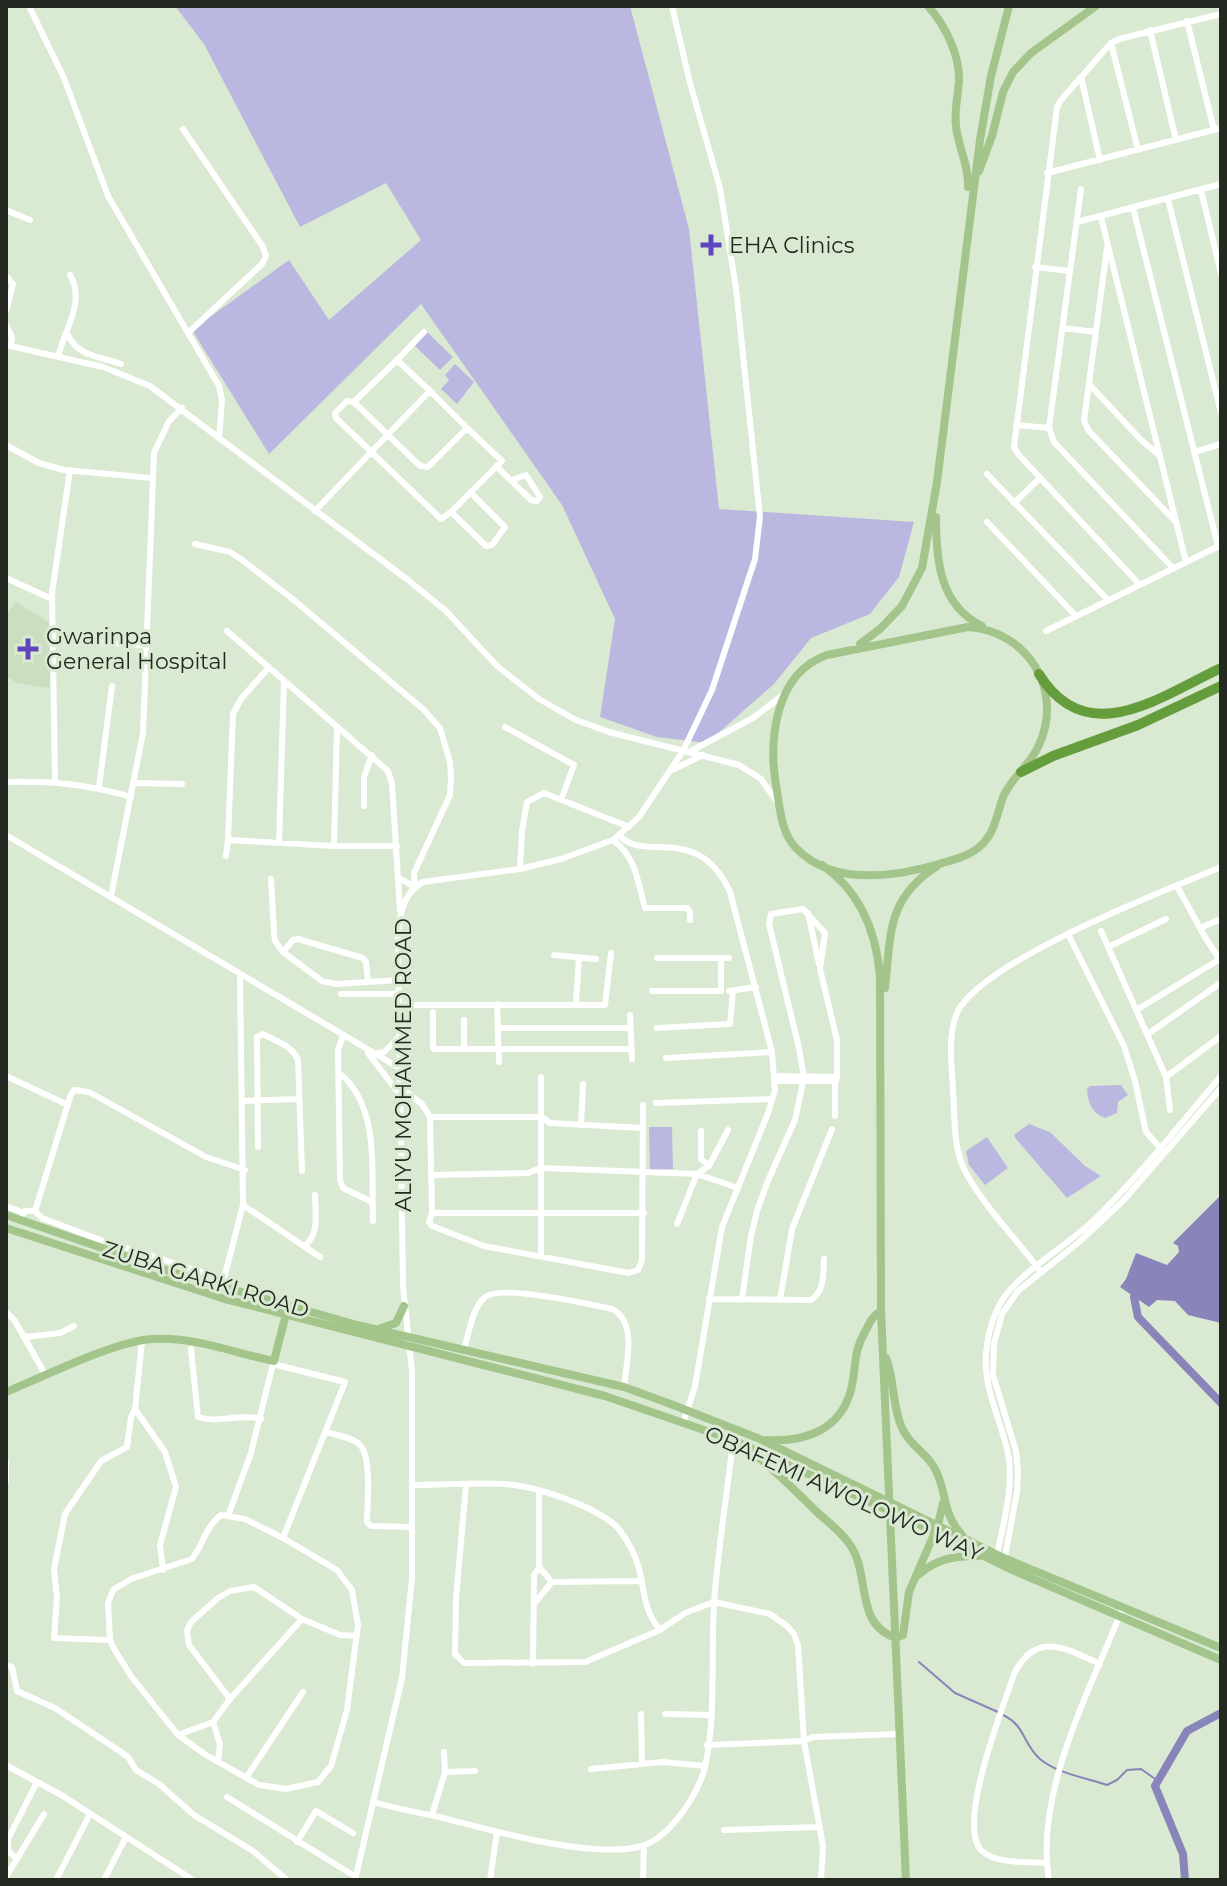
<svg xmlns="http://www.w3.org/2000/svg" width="1227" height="1886" font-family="Montserrat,sans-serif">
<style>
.built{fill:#cbdec0}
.green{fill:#bab8e0}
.water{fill:#8984ba}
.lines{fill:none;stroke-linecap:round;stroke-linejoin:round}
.stream{stroke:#8984ba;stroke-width:2}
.river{stroke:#8984ba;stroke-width:8}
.minor{stroke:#fff;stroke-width:6}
.major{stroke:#a3c48a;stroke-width:8}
.highway{stroke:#669d3c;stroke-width:10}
.poi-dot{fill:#5f45bd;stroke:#dae9d1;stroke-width:3}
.labels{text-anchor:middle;stroke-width:6;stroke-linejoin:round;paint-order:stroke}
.poi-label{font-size:22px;fill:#232920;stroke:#dae9d1;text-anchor:start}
.street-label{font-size:22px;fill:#232920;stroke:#dae9d1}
</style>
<rect width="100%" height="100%" fill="#dae9d1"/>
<!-- built -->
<path class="built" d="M16,602L50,623V688L17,683L6,676V615Z"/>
<!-- green -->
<path class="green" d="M175,6H630L689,229L719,509L914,522L899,577L870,614L811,638L774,684L707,743L657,737L600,717L615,619L562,505L421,304L269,454L192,330L289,260L329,320L421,240L386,183L300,227L204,44Z
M427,332L453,357L440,370L414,345Z
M455,364L474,382L457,404L441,389L449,380L445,375Z
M1121,1085L1128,1095L1118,1102L1117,1113L1105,1118C1092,1113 1088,1103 1087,1089L1090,1086Z
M1029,1124L1050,1132L1085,1166L1101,1176L1067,1198L1016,1139L1014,1135Z
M649,1127H672L673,1169L650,1170Z
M987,1137L1008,1168L985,1185L969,1165L966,1151Z"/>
<!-- water -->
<path class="water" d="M1221,1195V1323L1188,1315L1175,1301L1157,1300L1149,1307L1120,1287L1126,1279L1136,1253L1167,1265L1179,1252L1178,1246L1173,1243Z"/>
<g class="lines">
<!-- stream -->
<path class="stream" d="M919,1662L955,1693L998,1712
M1003,1715C1026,1726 1022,1743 1040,1759C1056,1773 1086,1778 1107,1785L1117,1780L1127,1770L1141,1769L1158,1781"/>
<!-- river -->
<path class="river" d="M1134,1297L1138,1317L1221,1403
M1185,1880L1183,1854L1155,1786L1187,1731L1221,1713"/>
<!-- minor -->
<path class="minor" d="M29,6L64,78L108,196L219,386L222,400L219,438
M1187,21L1214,130
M1150,30L1176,140
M1111,43L1138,150
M1081,77L1100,160
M183,129L263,247L266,256L262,264L188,333
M1047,173L1221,128
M1201,190L1221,274
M1168,199L1221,413
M1133,208L1218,546
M6,210L30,220
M1101,217L1186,562
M1077,222L1221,184
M1107,248L1084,421L1089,431L1174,520
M1035,267L1070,271
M6,276L13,284L6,311
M6,325L12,337L11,346
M1063,328L1096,332
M68,335C78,357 100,356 121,364
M6,345L103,367L150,386L408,580L446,611L497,666L539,699L576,720L609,732L739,765L761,779L777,802
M58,357C64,330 86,303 70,275
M397,360L424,332
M1089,384L1141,440L1160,456
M430,391L467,428
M1016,425L1049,428L1054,442L1173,568
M1049,428L1081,189
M6,445L39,463L64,470L152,478
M1194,452L1221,444
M496,466L531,500L537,501L540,497L526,475L512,480
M987,474L1108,600
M1014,503L1040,478
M315,511C353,471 391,431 430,391L397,360L354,402L347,401L335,413L336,418L441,519L451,512L502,461L467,428L428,467L420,466L354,402
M451,512L486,546L492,545L505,527L471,493
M987,522L1076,616
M195,544L230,552L241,559L295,601L423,709L440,728L450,762L451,779L450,795L414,873L415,887L399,878
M6,578L52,599
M1139,584L1018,454L1014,447L1057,107L1061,100L1111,43L1119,39L1221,14
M227,631L388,771L392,784L400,910
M1046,631L1221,545
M99,643L147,645
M505,727L574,765L561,800
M689,752L753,718L783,695
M670,771L703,755
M55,781L52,593L70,470
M6,782C50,781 88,784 131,797
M134,783L182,784
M99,787L112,686
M364,806V777L372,755
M6,835L401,1069
M619,835C644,864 697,821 730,892L772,1052L775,1090L768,1113L722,1227L695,1386L683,1423
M228,840L233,714L241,699L269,667
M613,840C637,858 637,881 645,908H687L690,912V920
M279,843L284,681
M334,846L337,727
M226,856L228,840L334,846H397
M520,869L522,831L527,802L544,793L629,827
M271,879L274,933L275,941L283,952L322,981L336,984L399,980
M1177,886L1206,939L1221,961
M111,896L143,733L154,453L169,421L182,408
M808,913L819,964
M1200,928L1221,919
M1101,931L1166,1077L1170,1110
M1068,934L1124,1046L1135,1081L1146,1132L1161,1149
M1108,947L1166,919
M283,952L293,940L298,939L363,958L366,962L368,982
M554,955L596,959
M657,958H729
M652,991H721V958
M729,991L756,987
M341,994H399
M497,1004L499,1062
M576,1004L579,957
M399,1005H605L611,953
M1138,1009L1220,959
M433,1012V1048L435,1049H632
M630,1015L632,1059
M499,1028H631
M657,1028L730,1024L733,991
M1148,1034L1219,984
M343,1036L338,1050L340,1180L343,1188L372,1202
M464,1049V1020
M368,1053L400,1095
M375,1054L384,1052L400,1036
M666,1058L772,1052
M339,1073C381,1106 371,1174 373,1221
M6,1076L68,1105
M775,1076L837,1077
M1166,1077L1221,1036
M775,1081H836L837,1077
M401,1088L422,1104L430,1117L432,1213L429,1222L432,1226L484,1246L629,1273L638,1270L642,1260L643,1105
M242,1101L299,1099
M656,1103L772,1099
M835,1116V1081
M430,1117H542L550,1123L643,1128
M581,1125L583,1084
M701,1131V1159L709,1166
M258,1147L257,1037L263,1034C276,1041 293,1046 298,1060L302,1171
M432,1175L528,1173L541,1168L697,1174L709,1166L728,1130
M243,1205L320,1257
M6,1206L24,1213
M35,1211L42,1218L95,1238L224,1279
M432,1213H644
M20,1219L25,1211H35L71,1094L74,1090L89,1092L206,1157L245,1170
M677,1224L697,1174L738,1188
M305,1246C320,1233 315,1213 315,1195
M541,1256V1077
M1041,1272C1017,1239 982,1205 964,1169C953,1146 955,1117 953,1091C952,1066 947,1037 957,1013C981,961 1164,891 1221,867
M222,1286L243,1205L240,974
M709,1299L811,1300C825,1290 823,1274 824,1259
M742,1299L751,1236L757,1211L767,1183L795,1120L804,1077L799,1048L769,924L771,914L803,909L825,933L820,969L837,1040V1077
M780,1300L792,1229L832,1129
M6,1312L15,1321L46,1376
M25,1337L60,1333L74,1326
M142,1341L135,1409L165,1452L176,1487L160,1545L163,1570
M191,1349L198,1417C219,1424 240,1413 261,1419
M464,1349C469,1334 472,1308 485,1297C501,1284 589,1304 612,1309C638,1322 626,1364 624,1387
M274,1361L273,1364L345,1382L283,1538
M326,1432C336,1435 355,1438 361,1446C372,1460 367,1504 367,1522L371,1526L412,1527
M6,1462V1481
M412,1485C442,1485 474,1482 505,1484C535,1486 585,1503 610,1521C620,1528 626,1539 632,1550C647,1578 638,1604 660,1630
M466,1485L456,1598L455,1654L464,1663L585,1662L660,1630L685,1613L714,1602L770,1614L787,1626L794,1634L798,1645L804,1741L823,1846L821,1880
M221,1515L245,1519L283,1538L337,1570L352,1590L358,1625L347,1710L331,1766L318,1782L286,1789L259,1785L206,1755L178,1735L131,1676L113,1647L110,1640L108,1603L113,1590L131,1579L192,1559C203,1545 205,1527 221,1515Z
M228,1516L251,1453L273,1364
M997,1555C1003,1524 1013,1491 1009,1459C1003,1423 983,1391 986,1353C988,1333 993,1313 1005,1296C1029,1265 1069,1245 1097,1217C1142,1173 1181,1123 1221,1076
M1004,1562L1017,1492L1018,1472L1016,1451L993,1375L994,1344L1002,1314L1018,1291L1078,1243L1123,1201L1221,1088
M539,1567L552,1582L641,1581
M534,1604L552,1582
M110,1640L54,1638L57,1598L54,1569L65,1514L101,1461L127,1447L131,1417L135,1409
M533,1664L534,1575L539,1567V1491
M6,1665L12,1667L17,1691L55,1708L121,1752L128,1757L136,1770L159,1784L194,1815L253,1851L287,1880
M230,1699L189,1645L187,1631L191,1622L218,1598L230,1591L254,1587L302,1619L340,1635L356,1636
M641,1714L642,1764
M665,1714L710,1715
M178,1735L213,1722
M707,1745L804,1741L813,1737L900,1734
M218,1761L220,1744L213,1722L230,1699L302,1619
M6,1765L63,1796L193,1880
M591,1769L663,1762L705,1766
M445,1772L475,1771
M246,1778L303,1692
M227,1797L356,1877
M374,1802C396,1809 417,1812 439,1817C490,1830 593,1860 642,1846C671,1837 698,1794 705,1767C716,1720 711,1654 714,1603C718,1549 727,1495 733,1440
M432,1815L445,1772L444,1752
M724,1830L820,1827
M297,1842L316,1811L353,1833
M17,1859L8,1851V1839L37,1782
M1047,1863C1027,1861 998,1865 982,1851C955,1826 1004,1706 1014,1674C1036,1630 1065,1648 1100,1664
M6,1877L44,1814
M56,1880L90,1814
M104,1880L126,1837
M355,1880L402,1678L412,1578V1371L403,1286L398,935C399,914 404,892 423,882L520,869L561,859L613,840L639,817L683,751L712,690L755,559L760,517L736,288L720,188L690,83L672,6
M490,1880L497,1832
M643,1880L644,1846
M1049,1880C1034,1794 1090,1690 1121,1612"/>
<!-- major -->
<path class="major" d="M928,6C945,25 960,55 959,81C958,96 954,111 956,126C958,147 969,165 968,187
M979,171L992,136L1003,92L1013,72L1031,53L1096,6
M936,517C936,559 939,605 982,626
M968,627C1028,631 1064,690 1039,745C1031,764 1013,776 1004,795C996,814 996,834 978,848C967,857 952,860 939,864C894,877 832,886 796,848C782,834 780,810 777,791C768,744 773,674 827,655Z
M860,644L880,629L902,606L922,568L937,482L980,140L991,76L1009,6
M822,865C860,891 876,930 880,976L881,1311L906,1880
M885,988C891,936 886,899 936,867
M6,1215L175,1273L357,1325L624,1387L668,1403L760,1439L1004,1558L1221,1648
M6,1228L225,1299L605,1396L733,1440L912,1521L1010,1569L1221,1660
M381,1328L396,1323L404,1306
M886,1358C895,1381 892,1408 903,1430C911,1447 930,1455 937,1473C947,1496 943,1514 962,1535
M6,1392C43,1377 115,1341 152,1339C192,1336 234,1353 274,1361L286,1314
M767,1440C804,1442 840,1431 851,1390C857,1366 852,1354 866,1330C870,1322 873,1315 881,1311
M747,1449C772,1466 795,1491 817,1512C829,1523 844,1534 852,1548C870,1578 855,1624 896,1638
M918,1575C938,1558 954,1556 979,1556
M896,1638L903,1635L909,1592L938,1525L943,1503"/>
<!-- highway -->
<path class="highway" d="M1039,674C1087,752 1161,696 1221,668
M1021,772L1053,756L1138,725L1221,686"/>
</g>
<!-- markers -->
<g class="poi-dot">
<path d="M707 233h8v8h8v8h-8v8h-8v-8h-8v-8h8z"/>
<path d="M24 637h8v8h8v8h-8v8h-8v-8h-8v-8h8z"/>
</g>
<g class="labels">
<!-- poi labels -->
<g class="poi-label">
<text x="729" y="253">EHA Clinics</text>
<text x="46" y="644">Gwarinpa<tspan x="46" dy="25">General Hospital</tspan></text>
</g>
<!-- street labels -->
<g class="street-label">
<text transform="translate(403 1065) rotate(-90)" y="8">ALIYU MOHAMMED ROAD</text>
<text transform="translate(206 1279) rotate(17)" y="8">ZUBA GARKI ROAD</text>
<text transform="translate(844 1493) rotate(24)" y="8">OBAFEMI AWOLOWO WAY</text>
</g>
</g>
<!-- border -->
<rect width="1227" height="1886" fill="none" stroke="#232920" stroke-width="16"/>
</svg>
